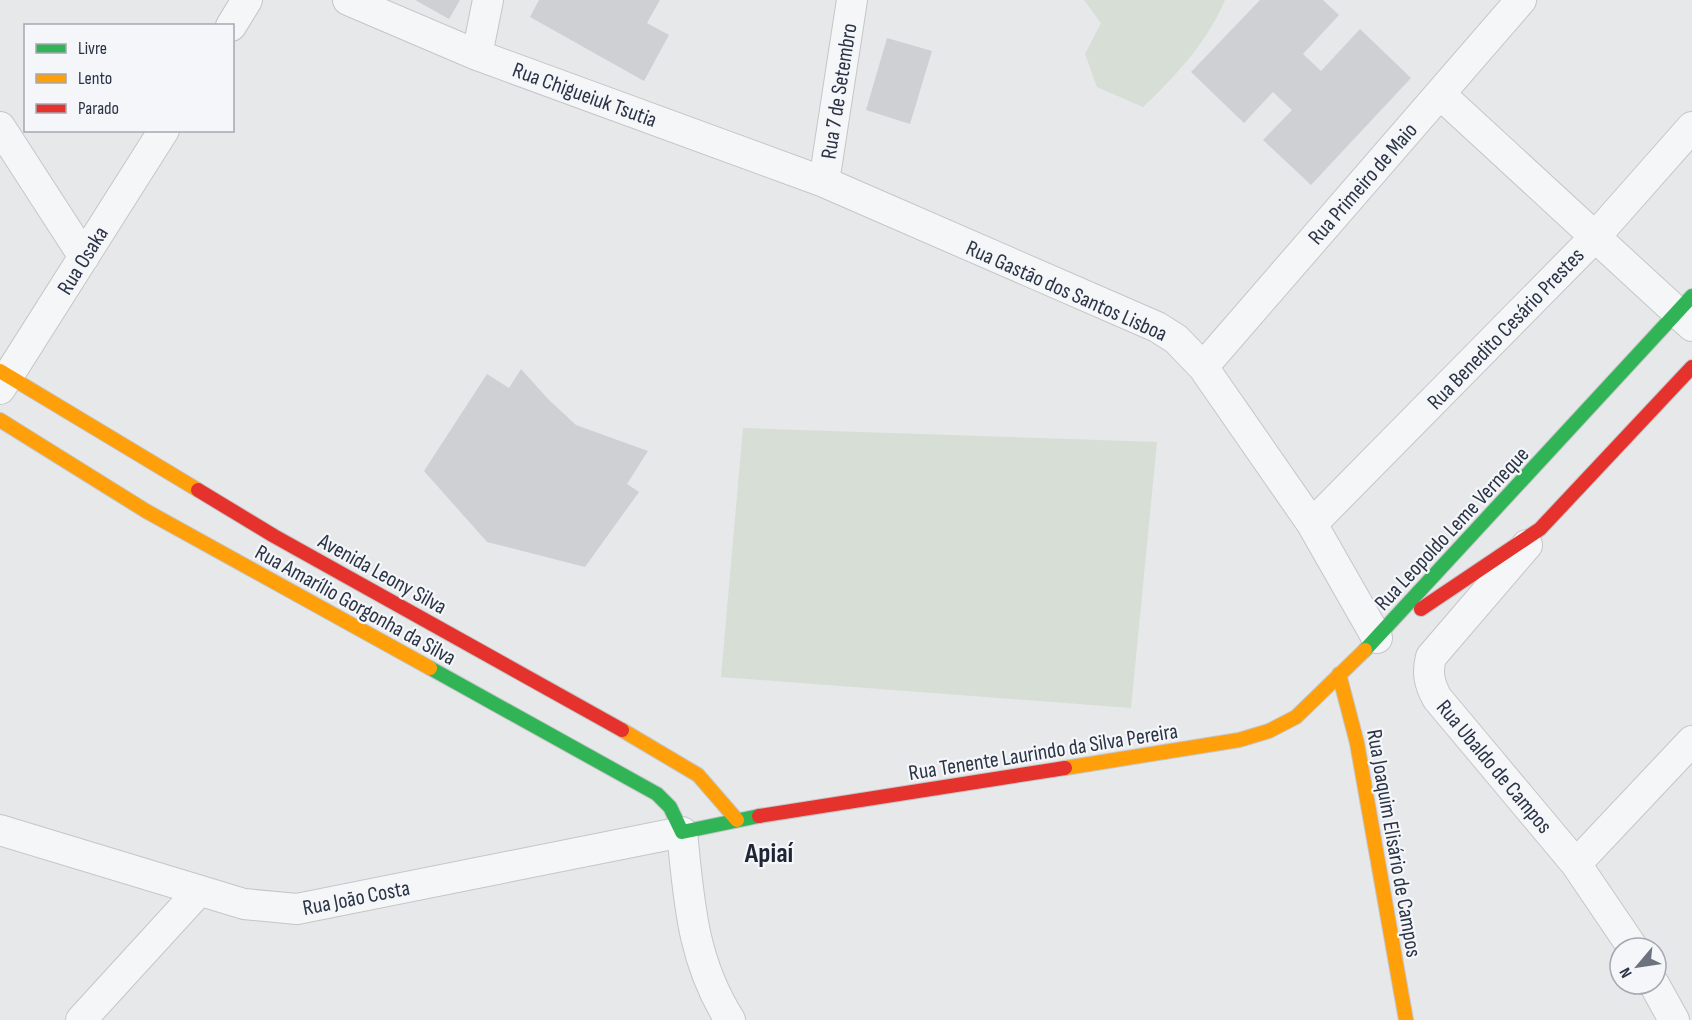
<svg xmlns="http://www.w3.org/2000/svg" width="1692" height="1020" font-family="'Sofia Sans Condensed',sans-serif">
<style>
.green{fill:#d6ded6}
.building{fill:#ced0d3}
.lines{fill:none;stroke-linecap:round;stroke-linejoin:round}
.street-casing{stroke:#c4c6c8;stroke-width:32}
.fast-casing{stroke:#c4c6c8;stroke-width:16}
.slow-casing{stroke:#c4c6c8;stroke-width:16}
.jam-casing{stroke:#c4c6c8;stroke-width:16}
.street{stroke:#f5f6f7;stroke-width:30}
.fast{stroke:#30b455;stroke-width:14}
.slow{stroke:#ff9f0a;stroke-width:14}
.jam{stroke:#e5322d;stroke-width:14}
.labels{text-anchor:middle;stroke-width:4.5;stroke-linejoin:round;paint-order:stroke}
.street-label{font-size:22px;fill:#2b3445;stroke:#f4f6f9}
.district-label{font-size:28px;font-weight:bold;fill:#1d2536;stroke:#f4f6f9}
</style>
<rect width="100%" height="100%" fill="#e6e8ea"/>
<!-- green -->
<path class="green" d="M1084,0H1225C1207,42 1176,76 1143,107L1097,87L1085,54L1101,23Z
M743,428L1157,442L1131,708L721,677Z"/>
<!-- building -->
<path class="building" d="M415,0H460L449,19Z
M539,0H660L647,23L669,35L644,81L530,17Z
M1260,0H1323L1339,15L1303,54L1321,71L1360,29L1411,78L1311,185L1263,140L1292,110L1273,92L1244,123L1191,72Z
M887,38L932,51L910,124L866,110Z
M521,369L548,399L576,425L648,451L627,484L639,492L585,567L487,542L424,471L487,374L509,388Z"/>
<g class="lines">
<!-- street casing -->
<g class="street-casing">
<path id="street" d="M348,0L477,55L824,182L1157,327L1176,339L1203,367L1312,524L1377,638
M231,26L247,0
M477,55L488,0
M1440,94L1692,326
M0,127L84,257
M824,182L852,0
M1203,367L1521,0
M0,389L164,130
M1312,524L1594,238L1692,127
M1527,545L1431,657C1427,673 1429,683 1437,698L1576,864L1633,948
M0,830L244,904L297,909L682,832C689,901 692,960 730,1020
M1576,864L1692,741
M1654,984L1674,1020
M81,1020L199,891"/>
</g>
<!-- fast casing -->
<g class="fast-casing">
<path id="fast" d="M1365,650L1692,296
M430,668L657,794L670,807L682,832L759,816"/>
</g>
<!-- slow casing -->
<g class="slow-casing">
<path id="slow" d="M0,371L198,490
M0,420L146,511L430,668
M1339,674L1357,743L1406,1020
M622,730L698,775L737,820
M1065,768L1239,740L1269,731L1296,717L1365,650"/>
</g>
<!-- jam casing -->
<g class="jam-casing">
<path id="jam" d="M198,490L274,536L622,730
M1421,609L1540,529L1692,367
M759,816L1065,768"/>
</g>
<!-- street -->
<use href="#street" class="street"/>
<!-- fast -->
<use href="#fast" class="fast"/>
<!-- slow -->
<use href="#slow" class="slow"/>
<!-- jam -->
<use href="#jam" class="jam"/>
</g>
<g class="labels">
<!-- street labels -->
<g class="street-label">
<text transform="translate(838 91) rotate(-81)" y="8">Rua 7 de Setembro</text>
<text transform="translate(585 94) rotate(20)" y="8">Rua Chigueiuk Tsutia</text>
<text transform="translate(1362 183) rotate(-49)" y="8">Rua Primeiro de Maio</text>
<text transform="translate(82 260) rotate(-58)" y="8">Rua Osaka</text>
<text transform="translate(1067 290) rotate(24)" y="8">Rua Gastão dos Santos Lisboa</text>
<text transform="translate(1505 328) rotate(-46)" y="8">Rua Benedito Cesário Prestes</text>
<text transform="translate(1451 528) rotate(-47)" y="8">Rua Leopoldo Leme Verneque</text>
<text transform="translate(383 573) rotate(29)" y="8">Avenida Leony Silva</text>
<text transform="translate(356 604) rotate(29)" y="8">Rua Amarílio Gorgonha da Silva</text>
<text transform="translate(1043 751) rotate(-9)" y="8">Rua Tenente Laurindo da Silva Pereira</text>
<text transform="translate(1495 766) rotate(50)" y="8">Rua Ubaldo de Campos</text>
<text transform="translate(1395 843) rotate(80)" y="8">Rua Joaquim Elisário de Campos</text>
<text transform="translate(356 897) rotate(-11)" y="8">Rua João Costa</text>
</g>
<!-- district labels -->
<g class="district-label">
<text x="769" y="862">Apiaí</text>
</g>
</g>
<!-- legend -->
<rect x="24" y="24" width="210" height="108" fill="#f4f6f9" stroke="#a4a8b1" stroke-width="1.5"/>
<rect x="36" y="44" width="30" height="9" fill="#30b455" stroke="#a4a8b1" stroke-width="1.5"/>
<text x="78" y="54" font-size="18" fill="#2b3445">Livre</text>
<rect x="36" y="74" width="30" height="9" fill="#ff9f0a" stroke="#a4a8b1" stroke-width="1.5"/>
<text x="78" y="84" font-size="18" fill="#2b3445">Lento</text>
<rect x="36" y="104" width="30" height="9" fill="#e5322d" stroke="#a4a8b1" stroke-width="1.5"/>
<text x="78" y="114" font-size="18" fill="#2b3445">Parado</text>
<!-- north arrow -->
<g transform="translate(1638 966) rotate(241)"><circle r="28" fill="#f4f6f9" stroke="#a4a8b1" stroke-width="1.5"/>
<path d="M0-4.5L10 22L0 15L-10 22Z" fill="#6c737f"/>
<text y="-9" font-size="16" font-weight="bold" text-anchor="middle" fill="#2b3445">N</text>
</g>
</svg>
